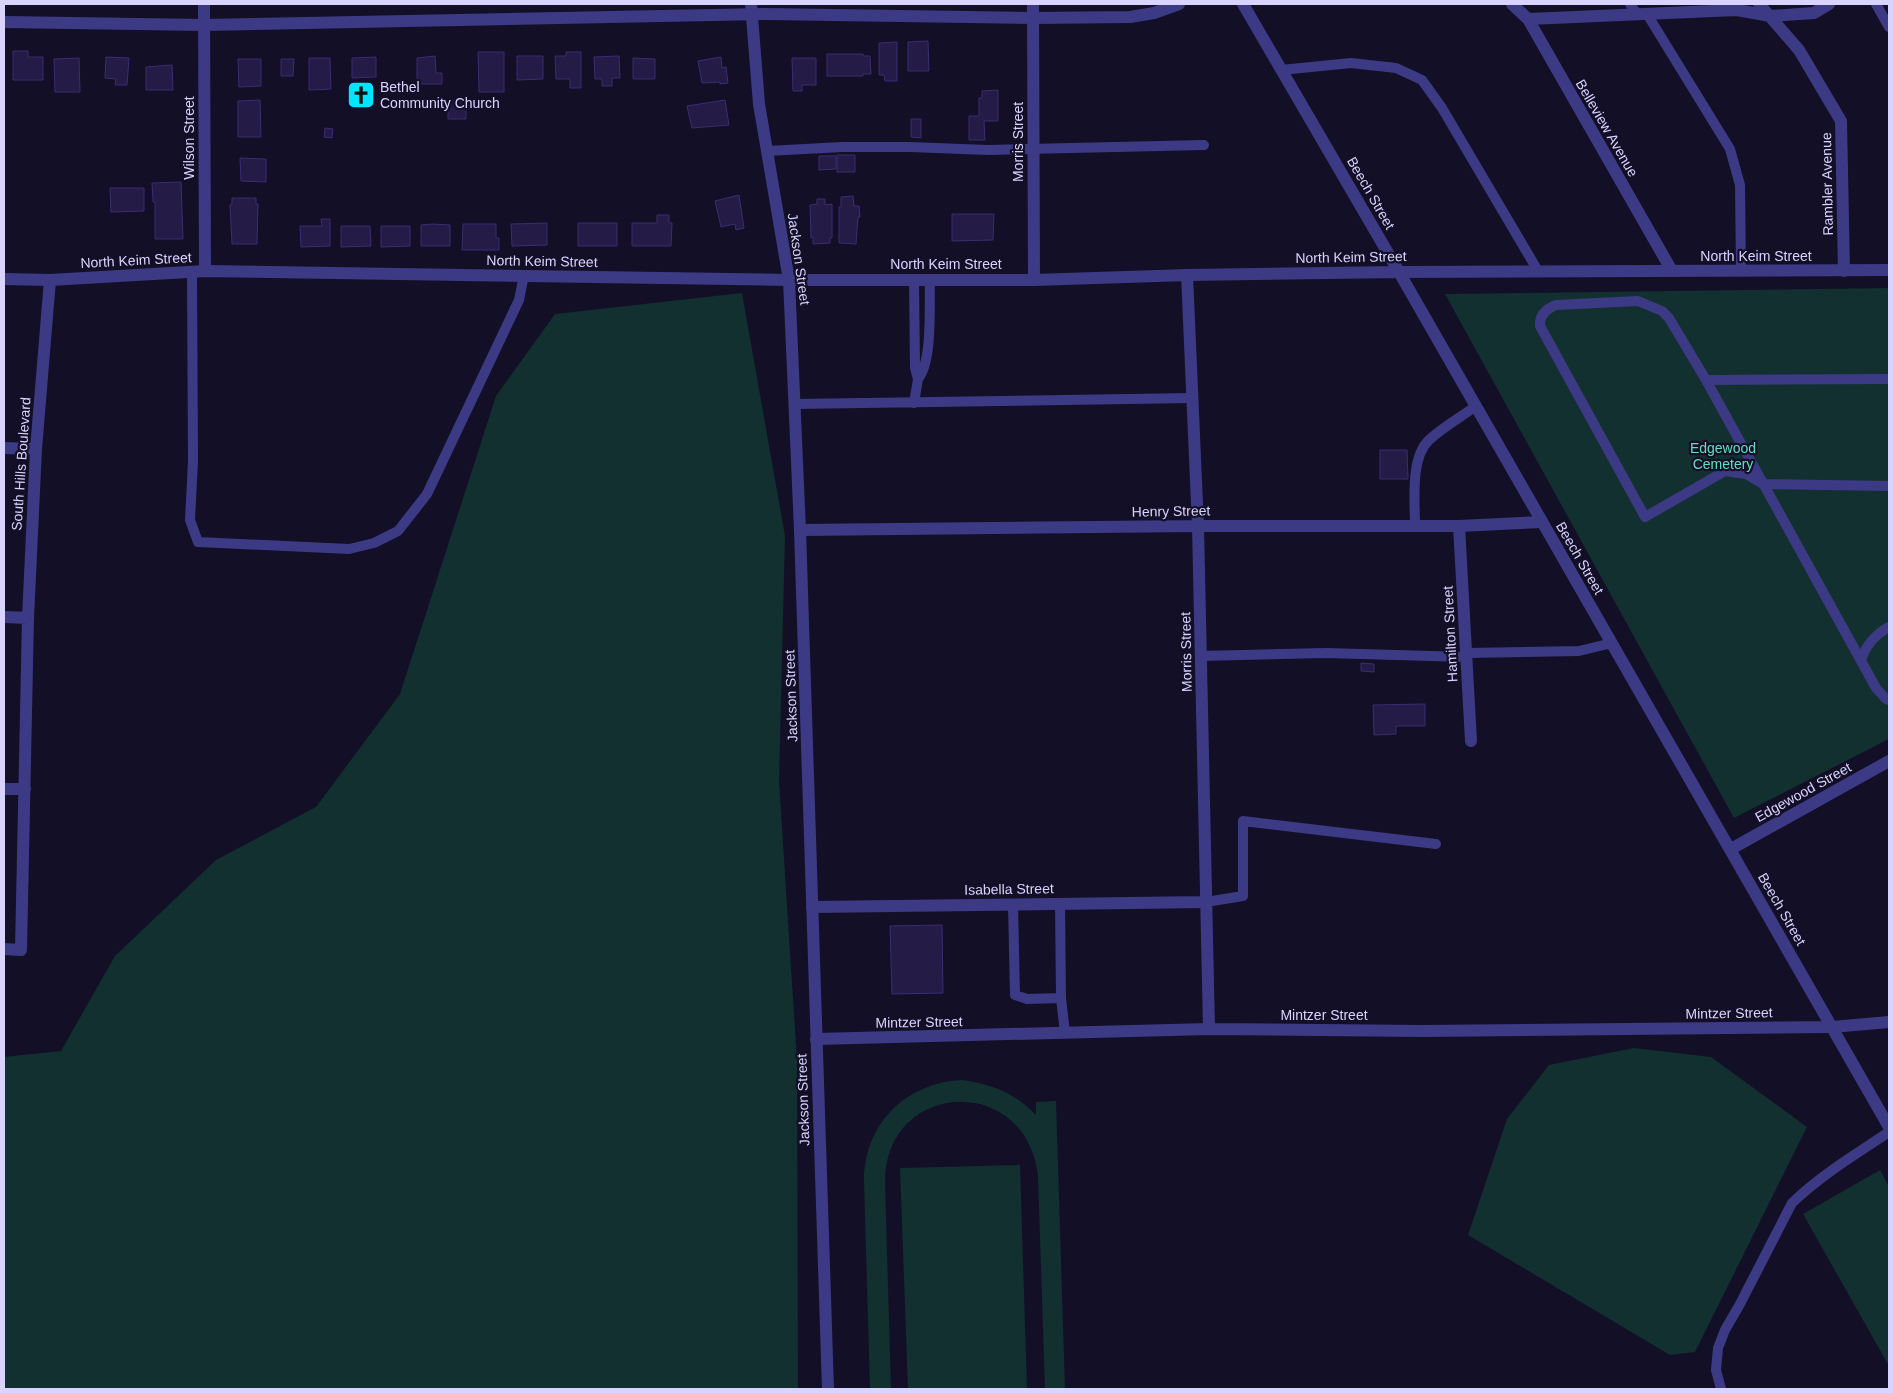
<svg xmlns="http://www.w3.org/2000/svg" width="1893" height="1393" font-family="Arial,sans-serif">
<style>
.green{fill:#12302f}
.building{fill:#241b47;stroke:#3b2d73}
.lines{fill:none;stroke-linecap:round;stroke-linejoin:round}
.service{stroke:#3d3a85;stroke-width:10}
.minor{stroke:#3d3a85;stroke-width:12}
.tertiary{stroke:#3d3a85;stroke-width:12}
.labels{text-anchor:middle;stroke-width:4.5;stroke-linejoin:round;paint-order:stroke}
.poi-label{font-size:14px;fill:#d9d4ff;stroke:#130f26;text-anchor:start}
.street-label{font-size:14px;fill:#d9d4ff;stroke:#130f26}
.park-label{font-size:14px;fill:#5fe0c0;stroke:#130f26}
</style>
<rect width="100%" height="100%" fill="#130f26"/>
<!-- green -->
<path class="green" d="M1889,288V739L1734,818L1445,294Z
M742,293L785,536L779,781L797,1061L798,1389H4V1057L61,1051L115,956L216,860L316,807L400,694L496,396L555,314Z
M1634,1048L1711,1057L1807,1127L1695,1352L1670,1355L1468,1235L1507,1119L1549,1065Z
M962,1080C992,1084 1015,1093 1036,1115V1102L1056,1101L1065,1389H1045L1038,1176C1026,1072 885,1080 885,1182L891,1389H870L864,1182C864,1124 905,1083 962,1080Z
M1020,1165L1027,1389H908L900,1168Z
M1880,1170L1889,1187V1366L1803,1214Z"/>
<!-- building -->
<path class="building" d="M928,41L929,71H908V42Z
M897,42V81H885L884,75H879V43Z
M13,51H28V57H43V80H13Z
M478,52H504V92H479Z
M566,52H581V88H570V79H556L555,56H566Z
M827,54H863V56H870L871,74H863V76H827Z
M435,56L436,73H442V84H417V58Z
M517,56H543V79L517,80Z
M619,56L620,78H612V86H602V79H595L594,57Z
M106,57L129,58L127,85H115L116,79L105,78Z
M376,57V77L352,78V58Z
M721,57L722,68L726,67L728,83L720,84V82L702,83L698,61Z
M79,58L80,92H55L54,59Z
M309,58H330L331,89L309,90Z
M633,58L655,59V79H633Z
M792,58H816V85H802V91H793Z
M238,59H261V86L239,87Z
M281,59H294L293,76H281Z
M172,65L173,90H146V67Z
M998,90V121H984L985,140H969V116H979V98H982V91Z
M260,100L261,137H238V101Z
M466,100V119H448V101Z
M725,100L729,125L692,128L687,106Z
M911,119H921V138L911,137Z
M325,128L333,129L332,138L324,137Z
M837,155H855V172H837Z
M819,156H836V169L819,170Z
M240,158L266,159V182L241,181Z
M181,182L183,239H155V202H153L152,183Z
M110,188H144V211L111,212Z
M739,195L744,228L736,230L735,224L721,227L715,201Z
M853,196L854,206H859L860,217H858L856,244L839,243V207H841V197Z
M232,198H256V204H258L257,244H232L230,205L232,204Z
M817,199H825V205L832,204V238H830V243L813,244V237L811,238L810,205L817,204Z
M952,214H994L993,240L952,241Z
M657,215H669V223H672L671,246H632V223H657Z
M321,219H330V246L301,247L300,226H322Z
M547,223V245L512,246L511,224Z
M578,223H617V246H578Z
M433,224L450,225V246H421V225Z
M463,224H496V238H499V250H462Z
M341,226H370L371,246L341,247Z
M381,226H410V246L381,247Z
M1380,450H1407L1408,479H1380Z
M1361,663L1374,664V672L1361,671Z
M1425,704V726H1396V734L1374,735L1373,705Z
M942,925L943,993L892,994L890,926Z"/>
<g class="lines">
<!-- service -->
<path class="service" d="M1630,4L1637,14
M1876,4L1889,27
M1647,14L1730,149L1740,185L1741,271
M1281,70L1351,63L1396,68L1422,80L1442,108L1538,271
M767,151L842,147H910L988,150L1204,145
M192,272L193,461L190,520L198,542L349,549L374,543L398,531L427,494L519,300L524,275
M914,279L915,368L918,379L914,403
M918,379C933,361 929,305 930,279
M1889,379L1706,380L1669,318L1662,311L1638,301L1556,305C1546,309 1539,315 1540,326L1645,517L1725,471L1746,474L1763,484L1889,486
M1706,380L1876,688L1886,699L1889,700
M795,404L1193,398
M1415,526C1415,501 1410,458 1429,440C1443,427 1461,417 1476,406
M1466,653L1579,651L1612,643
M1201,656L1326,653L1466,657
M1861,661C1865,646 1876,634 1889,627
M1206,902L1243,896V821L1436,844
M1013,904L1015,995L1027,999L1061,998L1060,903
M1061,998L1065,1033
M1721,1389L1716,1370L1718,1348L1725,1330L1740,1304L1792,1203C1821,1175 1856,1154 1889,1132"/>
<!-- minor -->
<path class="minor" d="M204,4L205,271
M1033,4L1034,280
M1512,4L1528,19L1672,271
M1759,4L1799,50L1841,121L1844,271
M1528,19L1737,10L1770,16L1814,13L1829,4
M4,22L204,25L765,14L1032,18L1130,17L1154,13L1179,4
M1187,275L1198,526L1209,1029
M4,448L36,449
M1459,526L1471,741
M800,530L1198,526H1459L1542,522
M4,617L28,618
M4,789H25
M1731,849L1889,761
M812,907L1206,902
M4,949L21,950L28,618L36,449L50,280
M816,1039L1209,1029L1421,1031L1832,1027L1889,1022"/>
<!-- tertiary -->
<path class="tertiary" d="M751,4L759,104L789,280L800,530L828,1389
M1243,4L1399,272L1889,1127
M4,279L50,280L205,271L789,280H1034L1187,275L1399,272L1889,270"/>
</g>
<!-- icons -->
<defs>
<g id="church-square" transform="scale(1.4375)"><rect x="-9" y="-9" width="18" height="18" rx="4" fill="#00e5ff" stroke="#130f26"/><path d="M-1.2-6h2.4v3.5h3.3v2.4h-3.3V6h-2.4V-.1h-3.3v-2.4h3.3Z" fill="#111"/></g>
</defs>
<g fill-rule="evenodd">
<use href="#church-square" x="361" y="95"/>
</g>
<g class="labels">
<!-- poi labels -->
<g class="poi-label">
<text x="380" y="92">Bethel<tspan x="380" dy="16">Community Church</tspan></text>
</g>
<!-- street labels -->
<g class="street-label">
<text transform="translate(1607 128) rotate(60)" y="5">Belleview Avenue</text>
<text transform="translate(189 138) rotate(-90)" y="5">Wilson Street</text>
<text transform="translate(1018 142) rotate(-90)" y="5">Morris Street</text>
<text transform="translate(1827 184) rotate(-91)" y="5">Rambler Avenue</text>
<text transform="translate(1371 193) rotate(60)" y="5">Beech Street</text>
<text x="1756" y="261">North Keim Street</text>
<text transform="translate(1351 257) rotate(-1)" y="5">North Keim Street</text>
<text transform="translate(799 259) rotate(82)" y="5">Jackson Street</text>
<text transform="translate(136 260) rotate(-3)" y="5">North Keim Street</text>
<text transform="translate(542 261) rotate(1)" y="5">North Keim Street</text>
<text x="946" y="269">North Keim Street</text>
<text transform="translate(21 464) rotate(-86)" y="5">South Hills Boulevard</text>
<text transform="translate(1171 511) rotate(-1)" y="5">Henry Street</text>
<text transform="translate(1580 558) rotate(60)" y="5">Beech Street</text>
<text transform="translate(1450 634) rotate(-93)" y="5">Hamilton Street</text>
<text transform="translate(1186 652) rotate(-91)" y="5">Morris Street</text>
<text transform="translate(791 696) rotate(-92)" y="5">Jackson Street</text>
<text transform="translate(1803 792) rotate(-29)" y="5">Edgewood Street</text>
<text transform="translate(1009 889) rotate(-1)" y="5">Isabella Street</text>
<text transform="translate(1782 909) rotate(60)" y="5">Beech Street</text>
<text transform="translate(1729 1013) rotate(-1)" y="5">Mintzer Street</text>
<text x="1324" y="1020">Mintzer Street</text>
<text transform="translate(919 1022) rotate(-1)" y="5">Mintzer Street</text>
<text transform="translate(803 1100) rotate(-92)" y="5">Jackson Street</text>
</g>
<!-- park labels -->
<g class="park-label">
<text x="1723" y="453">Edgewood<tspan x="1723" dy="16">Cemetery</tspan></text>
</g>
</g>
<!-- border -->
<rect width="1893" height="1393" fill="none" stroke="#d9d4ff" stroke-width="10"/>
</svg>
